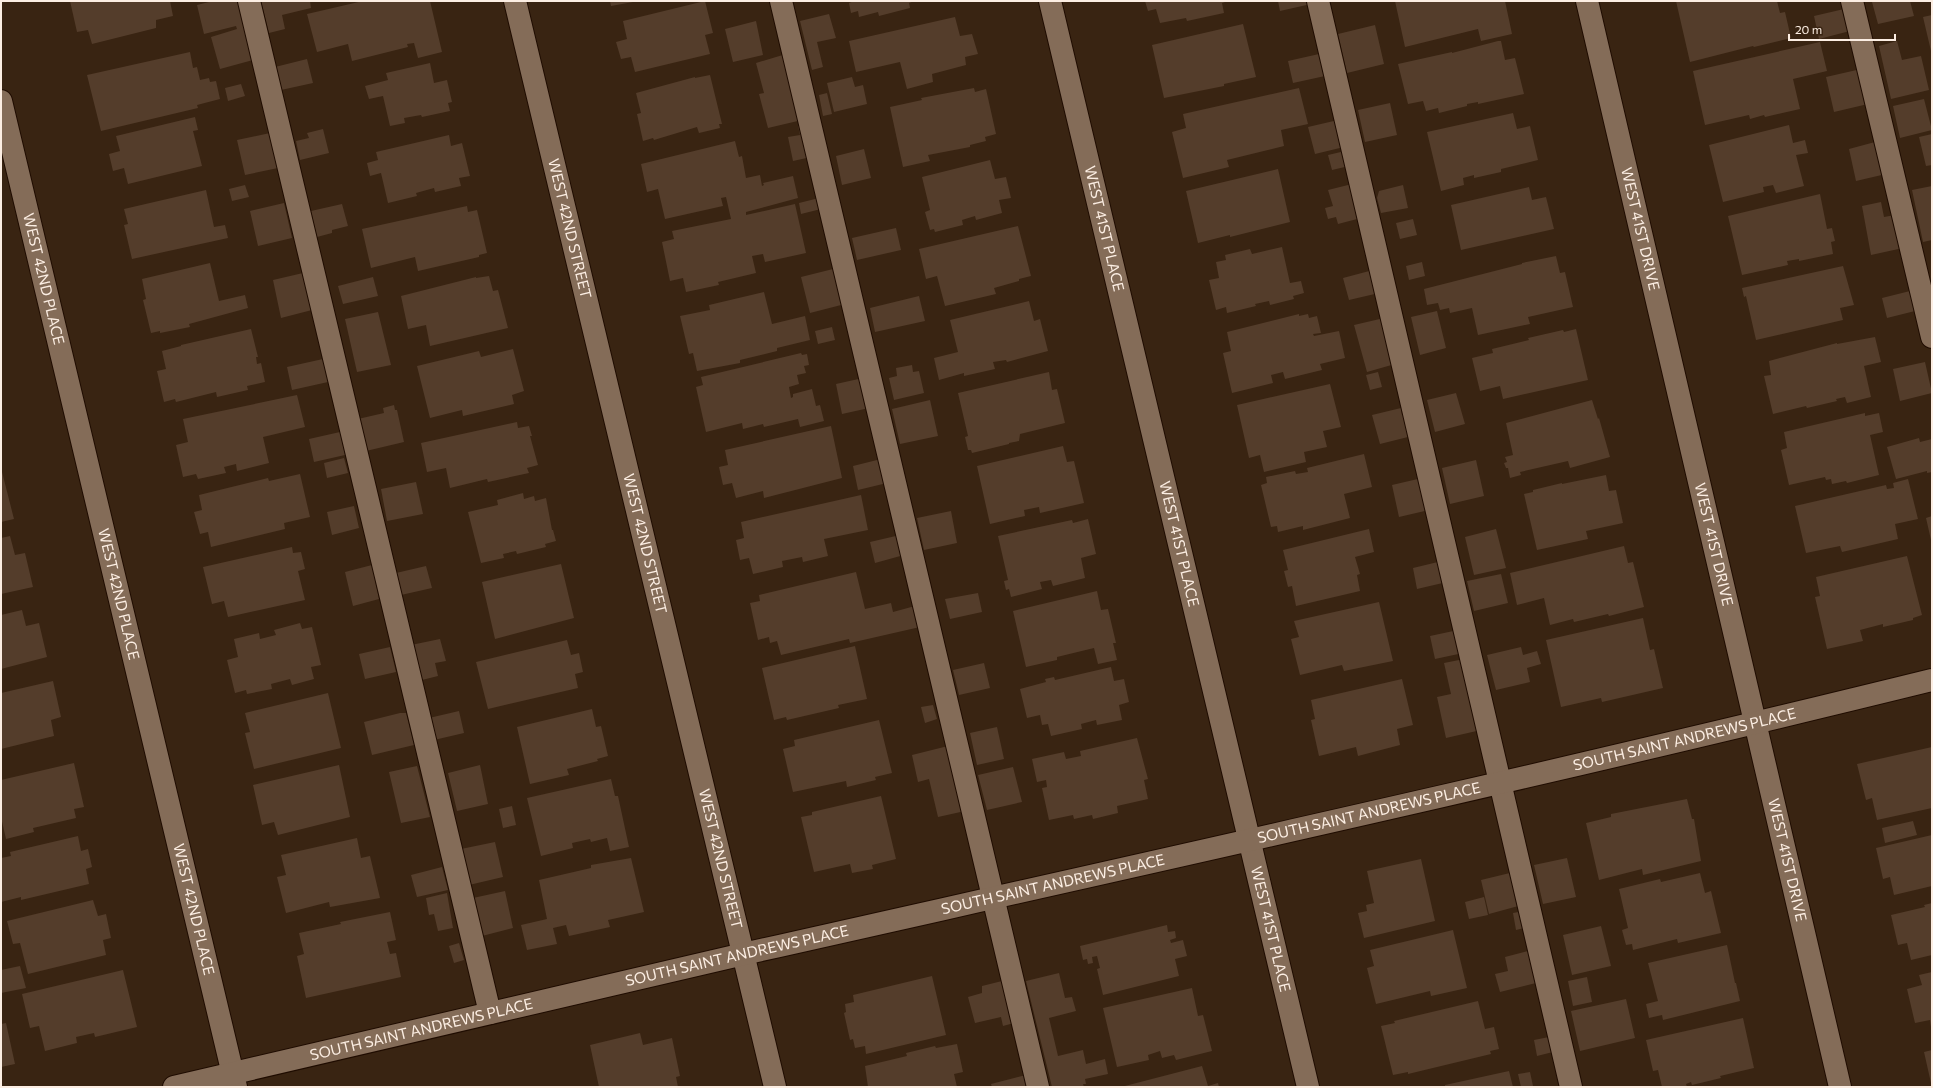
<svg xmlns="http://www.w3.org/2000/svg" width="1933" height="1088" font-family="Commissioner,sans-serif">
<style>
.building{fill:#543d2b}
.lines{fill:none;stroke-linecap:round;stroke-linejoin:round}
.minor-casing{stroke:#1f0c00;stroke-width:24}
.minor{stroke:#846c58;stroke-width:22}
.labels{text-anchor:middle;stroke-width:4;stroke-linejoin:round;paint-order:stroke}
.street-label{font-size:15px;fill:#fceee3;stroke:#392412}
</style>
<rect width="100%" height="100%" fill="#392412"/>
<!-- building -->
<path class="building" d="M70,1H170L173,16L156,20V28L92,44L88,30L77,32Z
M213,1H239L253,60L220,69L211,37L237,29L236,26L204,34L197,5Z
M261,1H310L311,8L282,15L285,29L269,33Z
M363,1H430L442,52L418,58L414,43L407,44L408,47L352,61L348,44L317,52L307,14Z
M610,1H633V2L611,6Z
M705,1L713,33L705,35L710,54L635,72L631,57L621,59L616,42L627,39L623,21Z
M854,1H914L909,3L910,8L879,16L878,12L859,17L858,11L851,13L849,3Z
M1145,1H1228L1222,3L1224,13L1187,21L1186,18L1160,23L1156,9L1148,11Z
M1278,1H1310L1311,4L1280,11Z
M1395,1H1505L1512,34L1481,41L1478,29L1405,47Z
M1676,1H1777L1780,13L1785,12L1791,38L1754,47L1753,46L1690,62Z
M1910,1L1914,16L1878,24L1872,2Z
M1844,9L1850,31L1819,39L1814,16Z
M829,14L836,38L817,42L823,67L812,70L800,21Z
M1932,15V51H1931L1923,17Z
M955,17L960,36L972,34L978,54L965,57L966,65L932,74L933,82L907,89L900,62L856,72L849,41Z
M756,21L763,55L733,62L725,29Z
M1243,24L1256,77L1224,84V86L1164,98L1152,45Z
M1375,25L1384,64L1347,73L1338,34Z
M1498,41H1501L1505,60L1515,58L1524,94L1478,104V102L1467,104V106L1439,113L1438,108L1426,111L1423,101L1408,104L1398,64L1452,52V53Z
M1897,41L1902,60L1921,56L1929,90L1891,99L1879,46Z
M1820,42L1827,71L1793,79L1800,109L1765,117L1764,115L1750,119L1749,115L1705,125L1693,71Z
M190,52L193,68L197,67L200,80L209,78L210,82L216,81L220,99L197,105L198,108L101,131L87,75Z
M786,54L802,120L768,128L759,94L764,93L756,63Z
M1319,54L1325,76L1293,83L1288,61Z
M307,59L313,83L281,90L275,67Z
M430,63L434,83L447,80L452,102L448,103L450,111L422,117L421,115L404,118L405,123L390,126L383,96L369,99L365,86L388,80L386,73Z
M1861,69L1868,104L1834,112L1826,77Z
M710,75L722,124H719L720,128L699,133L697,127L654,140L653,138L643,141L637,114L641,113L636,93L695,77V78Z
M852,77L855,87L863,85L867,104L834,112L827,83Z
M241,84L245,96L228,101L225,88Z
M974,88L975,92L986,89L996,134L985,137L986,141L970,145V147L928,155L930,161L903,167L890,107L922,100L921,98Z
M1299,88L1308,124L1281,130L1284,146L1227,160L1229,167L1183,178L1172,132L1186,128L1183,114Z
M827,93L832,114L823,116L819,95Z
M1924,99L1932,130L1900,138L1893,106Z
M1390,103L1397,135L1365,142L1358,110Z
M1513,113L1517,129L1530,126L1538,160L1501,169V172L1474,178V175L1463,178L1464,185L1441,191L1427,132Z
M195,117L198,130L193,131L202,166L128,184L124,168L113,171L109,154L120,151L116,136Z
M1338,120L1344,147L1315,154L1308,127Z
M804,124L811,157L793,161L788,137L800,135L798,126Z
M1789,125L1793,143L1805,140L1808,153L1796,155L1804,186L1776,193L1773,185L1763,187L1764,192L1723,202L1709,145Z
M323,129L329,153L300,160L296,141L309,138L307,133Z
M270,133L278,168L245,175L237,140Z
M1932,134V165L1926,166L1919,137Z
M449,135L451,146L462,143L470,176L459,178L461,186L435,192L434,188L416,193L417,196L388,203L381,173L370,176L367,163L378,160L376,152Z
M735,141L739,157L742,156L746,178L760,175L762,186L764,185L763,183L793,176L798,198L746,212V215L795,204L806,253L765,262L763,254L752,256L756,273L718,282L719,285L686,292L683,278L670,281L662,242L674,239L672,231L731,219L726,197L721,198L723,206L665,219L658,189L647,192L641,164Z
M1875,142L1886,174L1856,181L1849,149Z
M864,149L871,178L842,185L836,156Z
M1345,151L1349,166L1332,170L1328,155Z
M990,160L995,179L1006,177L1011,198L999,200L1002,213L976,220L975,216L962,220L963,225L935,232L934,229L930,230L925,212L930,210L922,177Z
M1278,169L1290,222L1230,237V235L1198,243L1186,191Z
M1352,184L1361,218L1338,224L1336,217L1328,219L1325,208L1333,206L1328,190Z
M245,185L249,197L232,201L229,189Z
M1403,185L1408,208L1381,213L1377,198L1379,191Z
M1932,186V240L1923,242L1912,190Z
M1529,187L1532,200L1546,197L1554,229L1461,250L1451,205Z
M206,190L214,227L225,225L228,238L132,259L124,225L128,224L124,209Z
M1820,194L1827,229L1832,228L1835,241L1831,242L1833,254L1799,261V259L1787,261L1788,265L1742,275L1728,216Z
M819,198L821,209L801,214L799,203Z
M1881,202L1884,217L1895,215L1903,248L1871,255L1862,206Z
M284,203L292,238L258,246L250,211Z
M342,204L348,226L332,230V233L317,237L311,211Z
M467,206L468,212L477,210L487,253L479,255V257L418,271L415,257L371,268L362,229Z
M1413,219L1417,235L1400,239L1396,223Z
M1018,226L1031,276L1019,279V281L994,288L996,294L945,306L937,276L926,279L919,249Z
M896,228L901,250L857,260L852,238Z
M1282,247L1290,283L1301,281L1304,293L1293,296L1294,299L1270,305L1269,301L1255,304L1256,306L1227,313L1226,307L1216,310L1209,280L1219,278L1216,262L1226,260L1225,255L1250,249L1252,254Z
M1556,256L1560,273L1565,272L1573,307L1528,317L1530,324L1478,335L1472,308L1450,313L1449,308L1440,310L1438,303L1427,305L1424,289L1522,264V263Z
M1422,262L1425,276L1409,280L1406,266Z
M210,263L219,301L245,295L248,308L189,324L190,327L160,333V331L151,333L143,300L146,299L142,279Z
M1843,266L1854,305L1840,308L1843,320L1756,340L1746,296L1744,297L1742,288Z
M837,268L845,304L810,313L801,277Z
M1373,270L1379,293L1349,300L1343,278Z
M303,273L312,310L281,318L273,280Z
M489,276L493,291L498,290L508,328L430,346L426,325L408,329L401,296L476,277V278Z
M373,277L378,296L343,304L338,286Z
M1910,291L1915,311L1887,318L1882,298Z
M764,292L772,324L805,316L810,340L777,348V351L740,360V363L697,371L693,353L689,354L680,316L710,310L709,305Z
M919,296L925,321L875,332L870,308Z
M1029,301L1034,321L1040,319L1048,351L1007,362L1006,360L993,362L995,369L964,376V373L939,380L934,358L958,352L950,320Z
M1437,311L1446,348L1420,355L1411,317Z
M378,312L391,365L357,372L345,319Z
M1299,314V316L1308,314L1309,318L1317,316L1321,333L1313,334L1314,336L1339,331L1345,358L1320,364L1322,370L1285,379L1283,372L1271,375L1273,383L1232,393L1223,353L1231,351L1227,332Z
M1384,318L1395,364L1367,372L1354,325Z
M832,327L835,340L818,344L815,331Z
M251,329L258,357H256L257,364L261,363L265,382L247,386L248,390L217,397L216,392L176,402L175,399L164,402L157,371L166,369L162,351L181,346V345Z
M1576,329L1588,380L1503,399L1500,386L1480,391L1472,358L1493,353L1492,349L1529,340L1528,338L1563,330L1564,332Z
M1875,337L1881,362L1864,366L1871,397L1847,403L1845,397L1836,399L1837,401L1807,408L1806,406L1773,414L1764,376L1771,375L1769,361L1837,343V344Z
M513,349L524,391L512,395L514,404L463,416L462,410L430,418L417,366L479,351L481,357Z
M801,353L802,355L807,354L809,365L804,366L806,373L797,375L799,384L789,387L791,398L793,397V394L812,389L816,406L820,405L824,421L800,427L798,419L764,427L763,424L743,429L742,423L706,432L696,387L703,385L701,377Z
M323,359L328,382L292,390L287,367Z
M1925,362L1932,393L1900,401L1893,369Z
M912,365L913,372L919,371L924,393L894,400L889,378L897,376L896,368Z
M1049,372L1052,390L1057,389L1065,423L1020,434L1019,441L1009,443V444L972,453L971,450H968L965,437L968,436L958,393Z
M1378,372L1382,387L1370,390L1366,375Z
M863,378L869,408L842,414L836,384Z
M1330,384L1341,427L1323,431L1327,447L1304,452L1306,462L1264,472L1260,455L1249,458L1237,405Z
M1456,393L1465,424L1435,432L1427,400Z
M297,395L305,427L263,437L269,463L237,471L236,464L224,467L226,473L198,479L196,474L183,477L176,445L188,442L183,419Z
M930,400L938,436L900,444L892,409Z
M1592,400L1598,419L1599,418L1610,457L1570,468L1568,461L1520,472L1521,475L1510,478L1508,468H1506L1504,463L1507,462L1505,457L1513,455L1506,423Z
M394,405L395,410H397L404,442L366,451L358,419L384,413L383,408Z
M1401,408L1402,415L1406,414L1412,436L1380,444L1372,415Z
M1865,413V416L1879,413L1883,432L1870,435L1879,475L1847,483L1846,481L1832,484L1831,479L1826,480L1825,477L1789,485L1781,450L1787,448L1784,432Z
M517,422L518,428L529,426L532,436H530L538,465L527,468L529,473L488,482L487,479L450,488L446,468L427,472L421,443Z
M831,426L842,478L764,498L763,491L736,498L732,483L723,485L719,467L728,465L725,450Z
M340,432L345,455L314,462L309,439Z
M1919,438L1920,442L1932,439V472L1927,473V471L1896,479L1887,447Z
M1063,446L1067,462L1074,461L1084,503L1040,513L1039,507L1024,510L1025,516L990,524L977,466Z
M1364,454L1372,487L1344,494L1350,518L1303,530V526L1278,532L1277,526L1271,527L1261,485L1267,483L1266,477L1295,471L1296,474L1308,472L1307,468Z
M344,458L348,473L327,478L324,463Z
M881,459L887,483L858,490L853,466Z
M1476,460L1484,496L1450,504L1442,468Z
M1,468L14,519L1,522Z
M300,474L310,517L284,523L285,529L211,547L208,532L200,534L194,512L202,510L199,495L268,478L269,481Z
M1606,475L1609,491L1616,490L1623,523L1586,531L1588,539L1537,550L1524,494L1533,492V490L1562,483V484Z
M1422,478L1429,510L1399,517L1392,485Z
M1908,479L1918,519L1895,524L1898,539L1842,552L1840,546L1806,553L1795,506L1886,485L1887,489L1894,488L1893,483Z
M416,482L423,514L387,521L381,489Z
M523,493L524,499L534,496L535,501L546,498L552,530H553L556,541L545,544L546,547L517,554L516,551L503,554L504,558L481,563L468,512L498,505L497,500Z
M861,495L868,530L824,539L828,556L803,562L802,557L782,561L783,567L753,574L749,558L740,560L736,540L744,538L741,522Z
M354,506L359,528L332,535L327,512Z
M951,511L957,543L924,550L917,518Z
M1932,516V540H1931L1926,518Z
M1088,519L1096,554L1081,558L1085,578L1053,586L1051,580L1040,582L1042,589L1011,597L1009,589L1006,590L1004,581L1008,580L998,536L1072,520L1073,523Z
M1369,529L1374,552L1355,557L1360,574L1357,575L1360,591L1296,606L1292,586L1288,587L1284,571L1288,570L1283,550Z
M1496,529L1506,568L1474,575L1465,537Z
M900,535L904,555L875,563L870,542Z
M10,536L15,555L25,553L33,587L1,594V538Z
M1624,546L1628,563L1633,562L1644,607L1609,616L1608,614L1574,622L1573,619L1550,625L1544,598L1517,605L1510,573Z
M292,547L293,553L301,552L305,569L298,571L305,600L228,617L224,601L212,604L203,567Z
M1907,556L1922,615L1913,618V620L1883,627V624L1860,630L1863,641L1827,649L1815,597L1820,596L1816,577Z
M1442,561L1447,582L1417,589L1413,568Z
M561,564L574,618L495,639L482,582Z
M372,565L379,599L353,606L345,572Z
M426,566L432,588L401,595L396,573Z
M856,572L865,609L891,603L893,612L915,606L920,627L850,643L849,639L781,655L777,641L770,643L769,637L758,640L750,603L760,601L759,595Z
M1501,574L1508,603L1474,611L1467,581Z
M1097,591L1101,610L1108,609L1116,643H1113L1117,660L1098,664L1094,648L1057,657V660L1026,667L1013,611Z
M978,593L982,612L950,619L945,599Z
M1379,602L1393,661L1344,671L1342,665L1300,675L1291,639L1299,637L1294,621Z
M22,610L26,626L39,623L47,657L1,669V615Z
M1643,618L1650,650L1654,649L1663,688L1602,702L1601,698L1561,707L1546,640Z
M300,623L302,629L312,627L321,665L311,667L314,679L292,685L290,679L271,684L272,689L247,694L246,690L235,693L227,660L238,657L234,639L259,633L260,639L276,635L274,630Z
M1458,630L1463,653L1435,659L1430,636Z
M440,639L446,661L435,663L438,676L422,680L419,667L416,668L411,645Z
M567,640L571,655L579,653L583,672L575,674L578,688L488,709L476,662Z
M855,646L867,699L838,705L839,708L787,720L786,717L774,720L762,668Z
M390,647L396,672L365,679L359,654Z
M1521,647L1523,655L1537,651L1541,664L1527,668L1530,682L1496,690L1487,655Z
M1464,659L1481,730L1446,738L1437,697L1451,694L1444,663Z
M984,663L990,688L959,695L953,670Z
M1111,667L1114,681L1124,679L1129,702L1119,705L1122,720L1097,725L1096,720L1081,724L1082,729L1051,736L1048,724L1042,725L1040,715L1027,718L1020,689L1046,682L1045,679L1054,677L1055,680Z
M1402,679L1413,725L1397,729L1400,745L1358,756L1356,747L1319,756L1311,720L1315,719L1311,700Z
M53,681L61,717L51,720L54,736L1,749V693Z
M328,693L341,748L254,769L245,733L250,732L245,713Z
M933,705L937,719L925,723L921,707Z
M592,709L596,727L601,726L608,756L597,759L598,761L567,769L569,775L530,784L517,727Z
M459,711L464,733L434,740L429,718Z
M400,713H406L414,745L372,755L364,722Z
M879,720L892,773L875,777L876,780L847,787L846,781L793,792L783,749L795,746L794,740Z
M997,727L1004,759L977,765L970,733Z
M1137,738L1148,779L1144,780L1148,799L1117,806L1118,813L1093,819L1092,815L1074,819L1073,815L1049,820L1042,788L1047,787L1046,780L1037,782L1032,759L1064,752L1066,759L1081,756L1080,751Z
M948,746L965,811L938,817L929,779L918,782L912,755Z
M1932,747V808L1877,820L1872,798L1866,800L1857,764Z
M74,763L84,807L74,809L76,818L33,828L34,832L6,839L1,817V780Z
M339,765L350,817L278,835L274,822L262,825L253,785Z
M480,765L488,804L457,811L448,773Z
M417,766L430,817L401,823L389,772Z
M1013,767L1022,802L987,810L978,775Z
M611,779L615,796H618L629,847L610,851L607,838L591,842L590,839L572,843L573,848L541,856L527,798Z
M881,796L896,859L872,865L873,869L852,873L850,864L814,872L801,817L812,815V812Z
M1687,799L1692,819H1694L1701,861L1643,875L1642,869L1599,880L1586,823L1611,817V814Z
M512,806L516,825L503,828L499,809Z
M1913,821L1917,835L1885,843L1882,828Z
M1932,835V886L1894,895L1890,877L1883,879L1876,848Z
M78,836L81,851L88,849L92,867L86,869L89,884L21,900V897L1,902V858L11,856L10,852Z
M357,838L361,858L370,856L380,898L330,907L329,902L286,913L277,877L286,875L281,855Z
M495,842L503,877L469,885L461,849Z
M631,858L644,912L608,920L610,927L569,936L566,925L553,928L557,944L527,950L521,925L547,919L539,880L591,868V865Z
M1567,858L1576,897L1543,904L1534,865Z
M1421,859L1435,921L1364,938L1358,913L1367,911L1366,905L1374,903L1367,871Z
M442,867L448,890L417,897L411,875Z
M1514,872L1522,905L1489,914L1481,880Z
M1700,873L1705,893L1711,891L1721,933L1678,943L1677,939L1633,950L1632,944L1626,945L1622,930L1628,928L1619,889L1660,879L1661,882Z
M505,891L513,928L482,936L473,898Z
M447,893L453,928L438,931L434,914L429,915L426,898Z
M1484,897L1488,915L1469,919L1465,902Z
M93,900L98,916L106,914L111,938L103,940L106,955L28,974L20,943L13,944L7,921Z
M1932,903V955L1911,960L1907,943L1898,945L1891,915L1925,907L1924,905Z
M1524,911L1528,927L1516,930L1513,913Z
M390,912L396,940L387,942L390,954L396,953L401,977L306,998L297,956L304,954L299,933L341,924L340,922Z
M1167,925L1168,932L1175,931L1176,938L1170,940L1171,943L1183,940L1187,956L1175,959L1179,976L1103,995L1097,969L1100,968L1097,956L1092,957L1093,963L1088,964L1087,959L1083,960L1080,946Z
M1601,926L1611,966L1572,975L1563,935Z
M1453,930L1467,988L1431,996L1430,991L1376,1004L1367,968L1374,966L1370,950Z
M459,943L464,960L454,963L449,946Z
M1727,945L1735,983H1736L1740,1001L1663,1020L1662,1015L1649,1018L1646,1004L1658,1001L1648,963Z
M1532,950L1540,982L1500,992L1495,974L1508,971L1505,957Z
M20,966L26,988L1,993V970Z
M123,970L137,1027L95,1037L94,1033L76,1037L77,1043L45,1051L39,1026L30,1028L22,994Z
M1932,972V1027H1931L1930,1020L1915,1023L1907,989L1922,985L1919,975Z
M1059,973L1065,998L1072,997L1076,1011L1049,1018L1058,1056L1083,1050L1086,1064L1105,1059L1108,1074L1085,1079L1086,1084H1083L1084,1087H1052L1026,981Z
M932,976L946,1035L866,1054L865,1046L855,1048L853,1039L850,1040L844,1013L846,1012L845,1004L854,1002L853,995Z
M1587,977L1592,1002L1573,1006L1568,981Z
M1002,981L1014,1023L1003,1026L1001,1017L975,1023L968,997L982,993V986Z
M1192,988L1198,1016L1203,1015L1212,1051L1176,1060L1174,1055L1162,1058L1160,1051L1148,1055L1149,1060L1117,1067L1103,1008Z
M1626,999L1635,1038L1580,1051L1571,1011Z
M1478,1001L1485,1029L1494,1027L1499,1049L1490,1051L1491,1054L1408,1074V1072L1393,1075L1381,1026L1395,1023L1394,1021Z
M1743,1018L1754,1068L1720,1076L1721,1078L1692,1085L1691,1082L1686,1084L1687,1087H1662L1658,1070L1653,1071L1646,1040Z
M6,1023L15,1064L1,1067V1024Z
M640,1033L643,1045L672,1038L680,1076L676,1077L678,1087H599L590,1045Z
M1549,1037L1553,1052L1537,1056L1534,1040Z
M957,1044L963,1072L954,1074L957,1087H868L865,1066L907,1056L906,1053L935,1046L936,1048Z
M1932,1050V1083H1931L1924,1052Z
M1202,1066L1208,1086L1218,1083L1219,1087H1121Z
M1509,1071L1513,1087H1445V1085Z
M1530,1072L1533,1086L1521,1087L1518,1074Z
M1026,1075L1029,1087H992L991,1084Z"/>
<g class="lines">
<!-- minor casing -->
<g class="minor-casing">
<g id="minor">
<path d="M249,1L490,1013"/>
<path id="s1" d="M515,1L775,1087"/>
<path d="M781,1L1038,1087"/>
<path id="s2" d="M1050,1L1308,1087"/>
<path d="M1318,1L1571,1087"/>
<path id="s3" d="M1587,1L1840,1087"/>
<path d="M1852,1L1932,337"/>
<path id="s4" d="M1,101L236,1087"/>
<path id="s5" d="M174,1087C365,1044 556,997 748,953C1143,864 1538,777 1932,680"/>
</g>
</g>
<!-- minor -->
<use href="#minor" class="minor"/>
</g>
<g class="labels">
<!-- street labels -->
<g class="street-label">
<text dy="5" stroke="none"><textPath href="#s3" startOffset="234">WEST 41ST DRIVE</textPath></text>
<text dy="5" stroke="none"><textPath href="#s1" startOffset="234">WEST 42ND STREET</textPath></text>
<text dy="5" stroke="none"><textPath href="#s2" startOffset="234">WEST 41ST PLACE</textPath></text>
<text dy="5" stroke="none"><textPath href="#s4" startOffset="183">WEST 42ND PLACE</textPath></text>
<text dy="5" stroke="none"><textPath href="#s1" startOffset="558">WEST 42ND STREET</textPath></text>
<text dy="5" stroke="none"><textPath href="#s2" startOffset="558">WEST 41ST PLACE</textPath></text>
<text dy="5" stroke="none"><textPath href="#s3" startOffset="558">WEST 41ST DRIVE</textPath></text>
<text dy="5" stroke="none"><textPath href="#s4" startOffset="507">WEST 42ND PLACE</textPath></text>
<text dy="5" stroke="none"><textPath href="#s5" startOffset="1550">SOUTH SAINT ANDREWS PLACE</textPath></text>
<text dy="5" stroke="none"><textPath href="#s5" startOffset="1226">SOUTH SAINT ANDREWS PLACE</textPath></text>
<text dy="5" stroke="none"><textPath href="#s1" startOffset="882">WEST 42ND STREET</textPath></text>
<text dy="5" stroke="none"><textPath href="#s3" startOffset="882">WEST 41ST DRIVE</textPath></text>
<text dy="5" stroke="none"><textPath href="#s5" startOffset="902">SOUTH SAINT ANDREWS PLACE</textPath></text>
<text dy="5" stroke="none"><textPath href="#s4" startOffset="831">WEST 42ND PLACE</textPath></text>
<text dy="5" stroke="none"><textPath href="#s2" startOffset="954">WEST 41ST PLACE</textPath></text>
<text dy="5" stroke="none"><textPath href="#s5" startOffset="578">SOUTH SAINT ANDREWS PLACE</textPath></text>
<text dy="5" stroke="none"><textPath href="#s5" startOffset="254">SOUTH SAINT ANDREWS PLACE</textPath></text>
</g>
</g>
<!-- border -->
<rect width="1933" height="1088" fill="none" stroke="#fceee3" stroke-width="4"/>
<!-- scale -->
<path d="M1789 34v6h106v-6" fill="none" stroke="#fceee3" stroke-width="2"/>
<text x="1795" y="34" font-size="12" fill="#fceee3" stroke="#392412" stroke-width="3" paint-order="stroke">20 m</text>
</svg>
